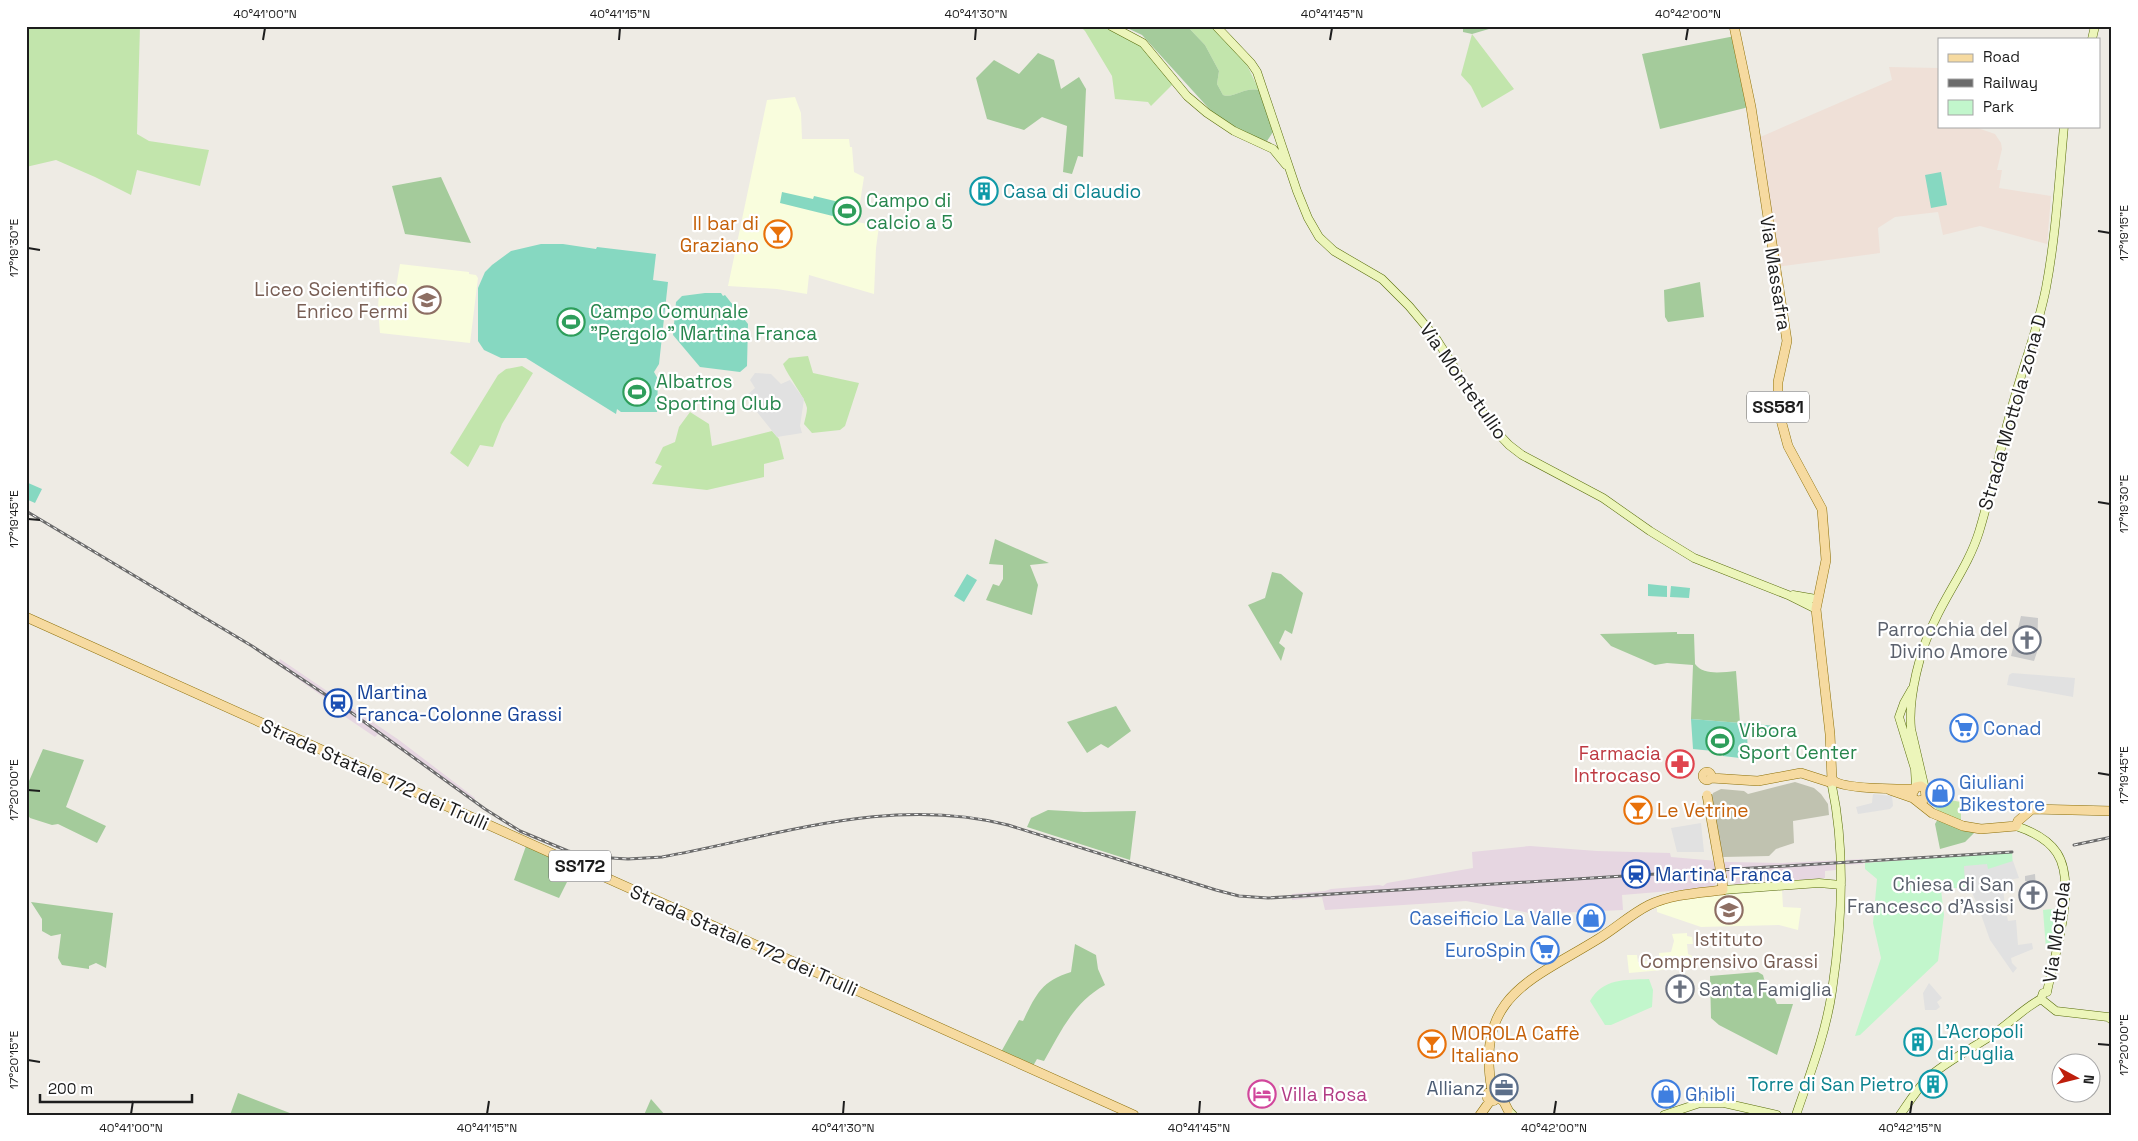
<svg xmlns="http://www.w3.org/2000/svg" width="2138" height="1141" font-family="'Space Grotesk',sans-serif">
<style>
.industrial{fill:#e6d6e1}
.education{fill:#f9fddd}
.religious{fill:#cbcbcb}
.military{fill:#efe0d7}
.construction{fill:#c0c2b0}
.grass{fill:#c2e5ac}
.forest{fill:#a4cb9b}
.park{fill:#c2f6cc}
.pitch{fill:#86d8c1}
.parking{fill:#e1e1e1}
.lines{fill:none;stroke-linecap:round;stroke-linejoin:round}
.secondary-casing{stroke:#586d0b;stroke-width:9}
.primary-casing{stroke:#8d7009;stroke-width:10}
.secondary{stroke:#ecf5ba;stroke-width:8}
.primary{stroke:#f6daa0;stroke-width:9}
.rail-casing{stroke:#6b6b6b;stroke-width:3}
.rail{stroke:#fff;stroke-width:1;stroke-dasharray:4;stroke-linecap:butt}
.primary-bridge-casing{stroke:#8d7009;stroke-width:10;stroke-linecap:butt}
.primary-bridge{stroke:#f6daa0;stroke-width:9}
.ticks{fill:none;stroke:#1d1d1d;stroke-width:2}
.labels{text-anchor:middle;stroke-width:4.5;stroke-linejoin:round;paint-order:stroke}
.shield{fill:#fff;stroke:#616161;stroke-width:1}
.shield-label{font-size:18px;font-weight:bold;fill:#1d1d1d}
.culture-label{font-size:19px;fill:#0d838f;stroke:#fff;text-anchor:start}
.leisure-label{font-size:19px;fill:#27864d;stroke:#fff;text-anchor:start}
.food-label{font-size:19px;fill:#c56008;stroke:#fff;text-anchor:start}
.street-label{font-size:19px;fill:#1d1d1d;stroke:#fff}
.education-label{font-size:19px;fill:#785e54;stroke:#fff;text-anchor:end}
.worship-label{font-size:19px;fill:#5b616d;stroke:#fff;text-anchor:end}
.transit-label{font-size:19px;fill:#164399;stroke:#fff;text-anchor:start}
.shop-label{font-size:19px;fill:#366cbe;stroke:#fff;text-anchor:start}
.health-label{font-size:19px;fill:#be3a42;stroke:#fff;text-anchor:end}
.service-label{font-size:19px;fill:#4e5e75;stroke:#fff;text-anchor:end}
.hotel-label{font-size:19px;fill:#b23c85;stroke:#fff;text-anchor:start}
.neatline{fill:none;stroke:#1d1d1d;stroke-width:2}
.ticks-label{font-size:12px;text-anchor:middle;fill:#1d1d1d}
</style>
<rect width="100%" height="100%" fill="#eeebe4"/>
<!-- industrial -->
<path class="industrial" d="M280,659L399,740L475,798L473,802L378,734L375,737L341,714L342,710L278,665Z
M1530,846L1597,851L1670,853L1671,857L1729,862L1782,863L1863,859V864L1836,865V870L1825,871V878L1735,885L1727,878L1718,879L1714,886L1707,888L1622,895L1623,910L1535,914L1466,901L1325,910L1322,897L1292,900V894L1325,891L1331,889L1379,885L1383,886L1387,883L1473,868L1472,852Z"/>
<!-- education -->
<path class="education" d="M795,97L801,113L802,139H849L850,147H852L854,172L864,177L857,222L879,226L876,248L874,294L809,275L807,294L777,289L728,286L767,100Z
M400,264L469,272V274L476,275L478,278L470,343L380,333L378,310L379,290L396,287Z
M1782,890L1783,907L1801,908L1798,930L1779,925L1701,927L1657,912V907L1667,902L1682,901V899Z
M1687,933V936L1692,937L1693,944H1687L1688,954L1696,958V967L1629,973L1627,955H1637L1638,962L1659,960V953L1671,952L1674,941L1672,934Z"/>
<!-- religious -->
<path class="religious" d="M2021,616L2038,618L2037,652L2034,661L2011,656Z
M2035,874L2037,903L2030,904L2028,881H2025V876Z
M1690,979L1691,996L1669,998L1668,981Z"/>
<!-- military -->
<path class="military" d="M1889,67L1939,68V126H1972L1995,134L2001,143L2002,149L1997,170H2002L1999,188L2051,196L2047,244L1980,226L1943,235L1938,212L1895,217L1878,228L1880,253L1777,267L1758,138L1892,80Z"/>
<!-- construction -->
<path class="construction" d="M1795,782L1814,788L1821,794L1828,804L1829,815L1793,821L1794,843L1776,849L1769,856L1723,857L1711,798L1713,793L1721,789L1744,791L1748,794Z"/>
<!-- grass -->
<path class="grass" d="M35,26H140L137,134L149,141L209,150L200,186L137,170L131,195L95,177L56,160L26,167V28Z
M1080,26C1089,26 1102,24 1111,27C1138,34 1156,63 1173,84L1151,106L1148,102L1115,99L1112,76L1085,31Z
M1187,26H1212L1246,63L1259,90C1242,87 1234,99 1223,95L1217,84L1219,71L1205,45Z
M1472,34L1514,89L1482,108L1471,86L1461,75Z
M808,356L813,373L859,383L845,426L840,430L812,433L804,424C805,419 807,413 807,408C806,399 788,376 783,364L789,358Z
M522,366L533,373L502,424L493,447L480,445L468,467L450,453L498,375L506,369Z
M690,412L709,424L712,446L772,431L779,439L784,459L764,464V477L707,490L652,484L662,466L655,463L663,447L675,442L679,427Z
M1933,797L1961,802V822C1951,817 1932,811 1930,799Z"/>
<!-- forest -->
<path class="forest" d="M1123,26H1187L1205,45L1219,71L1217,84L1223,95C1234,99 1242,87 1259,90L1273,132L1267,141L1247,134L1213,113L1142,35Z
M1463,26H1499L1472,34L1463,32Z
M1735,36L1749,107L1660,129L1642,54Z
M1038,53L1054,60L1061,89L1079,77L1086,89L1083,157L1078,156L1072,174L1063,172L1067,126L1042,117L1024,130L987,119L976,78L994,60L1019,74Z
M441,177L471,243L405,234L392,186Z
M1700,282L1704,317L1668,322L1665,317L1664,290Z
M995,539L1049,563L1030,565L1038,585L1032,615L986,600L993,584L999,586L1003,579V565L989,564Z
M1272,572L1281,574L1303,593L1292,634L1285,630L1279,643L1285,648L1281,661L1248,605L1265,598Z
M1677,632V634H1694L1695,664C1704,676 1723,672 1736,671L1740,723L1691,719L1693,665L1667,663L1655,665L1611,646L1600,634Z
M1116,706L1131,731L1108,748L1101,744L1087,753L1067,722Z
M43,749L84,760L66,807L106,826L97,843L58,824L52,825L30,818L26,812V788Z
M1048,810L1084,812L1136,811L1130,860L1027,827L1031,818Z
M1939,817L1976,831L1965,842L1940,849L1935,824Z
M526,846L574,868L559,898L514,880Z
M31,902L113,913L106,968L96,963L89,966V969L62,965L58,958L61,934L51,936L42,931V919Z
M1075,944L1096,955L1098,969L1105,985C1074,1002 1061,1031 1044,1061L1037,1059L1033,1066L1001,1052L1019,1020L1023,1021C1036,995 1041,981 1071,972Z
M1758,972L1763,975C1765,985 1773,994 1777,1004H1793L1777,1055L1719,1025L1711,1018L1710,976Z
M238,1093L295,1115H230Z
M651,1099L665,1115H644Z"/>
<!-- park -->
<path class="park" d="M2012,852L2013,867L1972,886L1941,890L1944,915L1938,961L1860,1035L1855,1036L1881,958L1873,923L1877,879L1865,869V863Z
M2061,908L2054,951L2046,949L2043,910Z
M1649,979L1653,990L1652,1007L1611,1025H1605L1590,1001C1603,978 1625,980 1649,979Z"/>
<!-- pitch -->
<path class="pitch" d="M1941,172L1947,205L1931,208L1925,175Z
M782,192L813,199L814,196L860,207L857,222L780,203Z
M541,244H563L596,249L597,247L656,254L653,280L668,282L659,364L654,372L658,379L657,412H621L617,409L616,414L526,358H501L484,350L478,341V288L485,272L492,265L511,251Z
M705,293H721L723,296L725,295L748,324L747,366L740,372L700,367L673,335L676,302L682,296Z
M26,482L42,489L35,503L26,499Z
M967,574L977,580L964,602L954,596Z
M1648,584L1667,586V597L1648,596Z
M1671,586L1690,588L1689,598L1670,597Z
M1691,719L1778,726L1781,734L1747,731L1748,759L1723,756V752L1693,749Z"/>
<!-- parking -->
<path class="parking" d="M755,373L771,374L781,384L790,380L804,399L800,426L802,433L777,437L745,397L755,388L750,380Z
M2012,673L2075,678L2073,697L2007,685L2009,675Z
M1873,794L1892,796L1893,806L1890,809L1858,814L1856,807L1872,803Z
M1701,823L1704,852H1677L1671,828Z
M2013,861L2019,878L2004,881L2003,885L2005,909L2001,911L2002,916H2007L2008,921L2016,920L2018,945L2032,943L2033,949L2011,958L2012,963L2017,968L2013,973L1990,940L1978,906L1969,886H1965L1964,866L1987,864L1988,869Z
M1929,983L1942,998L1937,1002L1940,1007L1936,1010H1925L1923,993Z"/>
<g class="lines">
<!-- secondary casing -->
<g class="secondary-casing">
<path id="secondary" d="M1111,26L1143,43L1187,96L1207,113L1234,131L1273,149L1286,165
M1216,26L1251,63L1257,72L1297,191L1308,218L1319,237L1334,251L1382,279L1409,306L1435,337L1492,427L1509,445L1522,455L1603,498L1650,531L1694,558L1788,595L1816,609
M2092,39L2095,26
M1793,595L1816,599
M1912,689L1904,703L1899,717L1915,769L1916,787
M1925,789L1911,729C1908,697 1920,649 1935,620C1949,590 1969,564 1979,532C1993,486 2002,439 2016,393C2026,358 2039,324 2046,288C2056,235 2059,180 2064,126
M2016,826C2031,831 2048,839 2057,853C2078,885 2054,957 2047,992
M1723,890L1819,883L1841,885
M2041,999L2056,1011L2108,1017L2112,1020
M1508,1110L1513,1115
M1664,1115L1700,1103H1724L1777,1115
M1796,1115C1810,1074 1826,1033 1832,991C1842,924 1846,852 1832,786
M1900,1115C1909,1102 1917,1089 1928,1078C1945,1062 1975,1047 1995,1033C2011,1022 2024,1008 2041,999L2043,993L2047,992"/>
</g>
<!-- primary casing -->
<g class="primary-casing">
<path id="primary" d="M1734,26L1751,107L1787,341L1778,382V409L1788,446L1822,509L1826,560L1816,609L1830,734L1832,780
M26,617L1134,1115
M1703 776a4 4 0 1 1 8 0a4 4 0 1 1-8 0Z
M1711,778L1758,781L1801,773L1829,782L1833,780C1841,789 1899,789 1913,789
M1890,790L1913,798L1932,813L1963,826L1981,829L2016,826L2018,821L2032,809L2112,811
M1912,794L1916,787L1921,786L1925,789L1926,797L1923,800L1918,801
M1492,1091C1475,996 1530,981 1598,939C1616,928 1631,914 1649,905C1672,894 1698,893 1723,890L1722,879
M1487 1096a5 5 0 1 1 10 0a5 5 0 1 1-10 0Z
M1497,1096L1504,1102L1508,1110
M1480,1115L1490,1101"/>
</g>
<!-- secondary -->
<use href="#secondary" class="secondary"/>
<!-- primary -->
<use href="#primary" class="primary"/>
<!-- rail casing -->
<g class="rail-casing">
<path id="rail" d="M26,511L252,646L338,703L485,809L520,831L568,851L595,857L628,859L662,857C778,836 890,795 1008,825L1216,890L1239,896L1268,898L2012,852
M2074,845L2112,837"/>
</g>
<!-- rail -->
<use href="#rail" class="rail"/>
<!-- primary-bridge casing -->
<g class="primary-bridge-casing">
<path id="primary-bridge" d="M1707,795L1722,879"/>
</g>
<!-- primary-bridge -->
<use href="#primary-bridge" class="primary-bridge"/>
</g>
<!-- ticks -->
<path class="ticks" d="M263,40L265,28M619,40L620,28M975,40L976,28M1330,40L1332,28M1686,40L1688,28M2098,231L2110,233M28,248L40,250M2098,502L2110,504M28,519L40,520M2098,773L2110,775M28,790L40,791M2098,1044L2110,1045M28,1060L40,1062M131,1114L133,1101M487,1114L489,1101M843,1114L844,1101M1199,1114L1200,1101M1554,1114L1556,1101M1910,1114L1912,1101"/>
<!-- icons -->
<defs>
<g id="building-ring" transform="scale(1.4375)"><circle r="9.5" fill="#fff" stroke="#0f9aa8" stroke-width="1.5"/><path d="M-4-6H4V6H1V3H-1V6H-4ZM-2.5-4.3h1.7v1.8h-1.7ZM.8-4.3h1.7v1.8H.8ZM-2.5-1h1.7V.8h-1.7ZM.8-1h1.7V.8H.8Z" fill="#0f9aa8"/></g>
<g id="stadium-ring" transform="scale(1.4375)"><circle r="9.5" fill="#fff" stroke="#2e9e5b" stroke-width="1.5"/><path d="M0-5a6.5 5 0 1 0 0 10a6.5 5 0 1 0 0-10ZM-3.5-1.8h7v3.6h-7Z" fill="#2e9e5b"/></g>
<g id="bar-ring" transform="scale(1.4375)"><circle r="9.5" fill="#fff" stroke="#e8710a" stroke-width="1.5"/><path d="M-6-5H6L.8 .8V4.5H3.5V6h-7V4.5H-.8V.8Z" fill="#e8710a"/></g>
<g id="school-ring" transform="scale(1.4375)"><circle r="9.5" fill="#fff" stroke="#8d6e63" stroke-width="1.5"/><path d="M0-5L7-2L0 1L-7-2ZM-4 1L0 2.5L4 1V4Q0 6-4 4Z" fill="#8d6e63"/></g>
<g id="church-ring" transform="scale(1.4375)"><circle r="9.5" fill="#fff" stroke="#6b7280" stroke-width="1.5"/><path d="M-1.2-6h2.4v3.5h3.3v2.4h-3.3V6h-2.4V-.1h-3.3v-2.4h3.3Z" fill="#6b7280"/></g>
<g id="station-ring" transform="scale(1.4375)"><circle r="9.5" fill="#fff" stroke="#1a4fb4" stroke-width="1.5"/><path d="M-3-6H3Q5-6 5-4V2Q5 4 3 4L4.5 6H3L1.5 4h-3L-3 6H-4.5L-3 4Q-5 4-5 2V-4Q-5-6-3-6ZM-3.5-4v3h7v-3ZM-3.5 1v1.5H-2V1ZM2 1v1.5H3.5V1Z" fill="#1a4fb4"/></g>
<g id="supermarket-ring" transform="scale(1.4375)"><circle r="9.5" fill="#fff" stroke="#3f7fe0" stroke-width="1.5"/><path d="M-6-5.5h2.5l.6 2H6L4.5 2H-2.5L-4.4-4H-6ZM-1.5 3.2a1.3 1.3 0 1 0 .1 0ZM3 3.2a1.3 1.3 0 1 0 .1 0Z" fill="#3f7fe0"/></g>
<g id="pharmacy-ring" transform="scale(1.4375)"><circle r="9.5" fill="#fff" stroke="#e0444e" stroke-width="1.5"/><path d="M-2-6h4v4h4v4h-4v4h-4v-4h-4v-4h4Z" fill="#e0444e"/></g>
<g id="shop-ring" transform="scale(1.4375)"><circle r="9.5" fill="#fff" stroke="#3f7fe0" stroke-width="1.5"/><path d="M-5-2.5h2.3a2.7 3.5 0 0 1 5.4 0H5L5.5 6h-11ZM-1.5-2.5h3a1.5 2.3 0 0 0-3 0Z" fill="#3f7fe0"/></g>
<g id="office-ring" transform="scale(1.4375)"><circle r="9.5" fill="#fff" stroke="#5c6f8a" stroke-width="1.5"/><path d="M-6-3h4V-5.5h4V-3h4V5H-6ZM-1-4.5V-3h2v-1.5ZM-6 0V1H6V0Z" fill="#5c6f8a"/></g>
<g id="hotel-ring" transform="scale(1.4375)"><circle r="9.5" fill="#fff" stroke="#d1479c" stroke-width="1.5"/><path d="M-6-4.5h1.5V1H6V5H4.5V3h-9V5H-6ZM-4 0a1.8 1.8 0 1 1 3.6 0ZM.5 0V-2.5h3Q6-2.5 6 0Z" fill="#d1479c"/></g>
</defs>
<g fill-rule="evenodd">
<use href="#building-ring" x="984" y="191"/>
<use href="#stadium-ring" x="847" y="211"/>
<use href="#bar-ring" x="778" y="234"/>
<use href="#school-ring" x="427" y="300"/>
<use href="#stadium-ring" x="571" y="322"/>
<use href="#stadium-ring" x="637" y="392"/>
<use href="#church-ring" x="2027" y="640"/>
<use href="#station-ring" x="338" y="703"/>
<use href="#supermarket-ring" x="1964" y="728"/>
<use href="#stadium-ring" x="1720" y="741"/>
<use href="#pharmacy-ring" x="1680" y="764"/>
<use href="#shop-ring" x="1940" y="793"/>
<use href="#bar-ring" x="1638" y="810"/>
<use href="#station-ring" x="1636" y="874"/>
<use href="#church-ring" x="2033" y="895"/>
<use href="#school-ring" x="1729" y="910"/>
<use href="#shop-ring" x="1591" y="918"/>
<use href="#supermarket-ring" x="1545" y="950"/>
<use href="#church-ring" x="1680" y="989"/>
<use href="#building-ring" x="1918" y="1042"/>
<use href="#bar-ring" x="1432" y="1044"/>
<use href="#building-ring" x="1933" y="1084"/>
<use href="#office-ring" x="1504" y="1088"/>
<use href="#hotel-ring" x="1262" y="1094"/>
<use href="#shop-ring" x="1666" y="1094"/>
</g>
<g class="labels">
<!-- shield labels -->
<g class="shield">
<rect x="1747" y="391.5" width="62" height="31" rx="4"/>
<rect x="549" y="850.5" width="62" height="31" rx="4"/>
</g>
<g class="shield-label">
<text x="1778" y="413">SS581</text>
<text x="580" y="872">SS172</text>
</g>
<!-- culture labels -->
<g class="culture-label">
<text x="1003" y="198">Casa di Claudio</text>
<text x="1937" y="1038">L'Acropoli<tspan x="1937" dy="22">di Puglia</tspan></text>
<text x="1914" y="1091" text-anchor="end">Torre di San Pietro</text>
</g>
<!-- leisure labels -->
<g class="leisure-label">
<text x="866" y="207">Campo di<tspan x="866" dy="22">calcio a 5</tspan></text>
<text x="590" y="318">Campo Comunale<tspan x="590" dy="22">"Pergolo" Martina Franca</tspan></text>
<text x="656" y="388">Albatros<tspan x="656" dy="22">Sporting Club</tspan></text>
<text x="1739" y="737">Vibora<tspan x="1739" dy="22">Sport Center</tspan></text>
</g>
<!-- food labels -->
<g class="food-label">
<text x="759" y="230" text-anchor="end">Il bar di<tspan x="759" dy="22">Graziano</tspan></text>
<text x="1657" y="817">Le Vetrine</text>
<text x="1451" y="1040">MOROLA Caffè<tspan x="1451" dy="22">Italiano</tspan></text>
</g>
<!-- street labels -->
<g class="street-label">
<text transform="translate(1776 273) rotate(81)" y="7">Via Massafra</text>
<text transform="translate(1464 381) rotate(55)" y="7">Via Montetullio</text>
<text transform="translate(2012 412) rotate(-74)" y="7">Strada Mottola zona D</text>
<text transform="translate(375 774) rotate(24)" y="7">Strada Statale 172 dei Trulli</text>
<text transform="translate(2056 932) rotate(-82)" y="7">Via Mottola</text>
<text transform="translate(744 940) rotate(24)" y="7">Strada Statale 172 dei Trulli</text>
</g>
<!-- education labels -->
<g class="education-label">
<text x="408" y="296">Liceo Scientifico<tspan x="408" dy="22">Enrico Fermi</tspan></text>
<text x="1729" y="946" text-anchor="middle">Istituto<tspan x="1729" dy="22">Comprensivo Grassi</tspan></text>
</g>
<!-- worship labels -->
<g class="worship-label">
<text x="2008" y="636">Parrocchia del<tspan x="2008" dy="22">Divino Amore</tspan></text>
<text x="2014" y="891">Chiesa di San<tspan x="2014" dy="22">Francesco d'Assisi</tspan></text>
<text x="1699" y="996" text-anchor="start">Santa Famiglia</text>
</g>
<!-- transit labels -->
<g class="transit-label">
<text x="357" y="699">Martina<tspan x="357" dy="22">Franca-Colonne Grassi</tspan></text>
<text x="1655" y="881">Martina Franca</text>
</g>
<!-- shop labels -->
<g class="shop-label">
<text x="1983" y="735">Conad</text>
<text x="1959" y="789">Giuliani<tspan x="1959" dy="22">Bikestore</tspan></text>
<text x="1572" y="925" text-anchor="end">Caseificio La Valle</text>
<text x="1526" y="957" text-anchor="end">EuroSpin</text>
<text x="1685" y="1101">Ghibli</text>
</g>
<!-- health labels -->
<g class="health-label">
<text x="1661" y="760">Farmacia<tspan x="1661" dy="22">Introcaso</tspan></text>
</g>
<!-- service labels -->
<g class="service-label">
<text x="1485" y="1095">Allianz</text>
</g>
<!-- hotel labels -->
<g class="hotel-label">
<text x="1281" y="1101">Villa Rosa</text>
</g>
</g>
<!-- border -->
<rect width="2138" height="1141" fill="none" stroke="#ffffff" stroke-width="55"/>
<!-- legend -->
<rect x="1938" y="38" width="162" height="90" fill="#ffffff" stroke="#a5a5a5"/>
<rect x="1948" y="54" width="25" height="8" fill="#f6daa0" stroke="#a5a5a5"/>
<text x="1983" y="62" font-size="15" fill="#1d1d1d">Road</text>
<rect x="1948" y="79" width="25" height="8" fill="#6b6b6b" stroke="#a5a5a5"/>
<text x="1983" y="88" font-size="15" fill="#1d1d1d">Railway</text>
<rect x="1948" y="100" width="25" height="15" fill="#c2f6cc" stroke="#a5a5a5"/>
<text x="1983" y="112" font-size="15" fill="#1d1d1d">Park</text>
<!-- north arrow -->
<g transform="translate(2076 1078) rotate(97)"><circle r="24" fill="#ffffff" stroke="#a5a5a5"/>
<path d="M0-4L9 19L0 12L-9 19Z" fill="#be1f0c"/>
<text y="-8" font-size="14" font-weight="bold" text-anchor="middle" fill="#1d1d1d">N</text>
</g>
<!-- scale -->
<path d="M40 1094v8h152v-8" fill="none" stroke="#1d1d1d" stroke-width="2.5"/>
<text x="48" y="1094" font-size="15" fill="#1d1d1d" stroke="#ffffff" stroke-width="4" paint-order="stroke">200 m</text>
<rect x="28" y="28" width="2082" height="1086" class="neatline"/>
<g class="ticks-label">
<text x="265" y="18">40°41'00"N</text>
<text x="620" y="18">40°41'15"N</text>
<text x="976" y="18">40°41'30"N</text>
<text x="1332" y="18">40°41'45"N</text>
<text x="1688" y="18">40°42'00"N</text>
<text transform="translate(2124 233) rotate(-90)" y="4">17°19'15"E</text>
<text transform="translate(14 248) rotate(-90)" y="4">17°19'30"E</text>
<text transform="translate(2124 504) rotate(-90)" y="4">17°19'30"E</text>
<text transform="translate(14 519) rotate(-90)" y="4">17°19'45"E</text>
<text transform="translate(2124 775) rotate(-90)" y="4">17°19'45"E</text>
<text transform="translate(14 790) rotate(-90)" y="4">17°20'00"E</text>
<text transform="translate(2124 1045) rotate(-90)" y="4">17°20'00"E</text>
<text transform="translate(14 1060) rotate(-90)" y="4">17°20'15"E</text>
<text x="131" y="1132">40°41'00"N</text>
<text x="487" y="1132">40°41'15"N</text>
<text x="843" y="1132">40°41'30"N</text>
<text x="1199" y="1132">40°41'45"N</text>
<text x="1554" y="1132">40°42'00"N</text>
<text x="1910" y="1132">40°42'15"N</text>
</g>
</svg>
